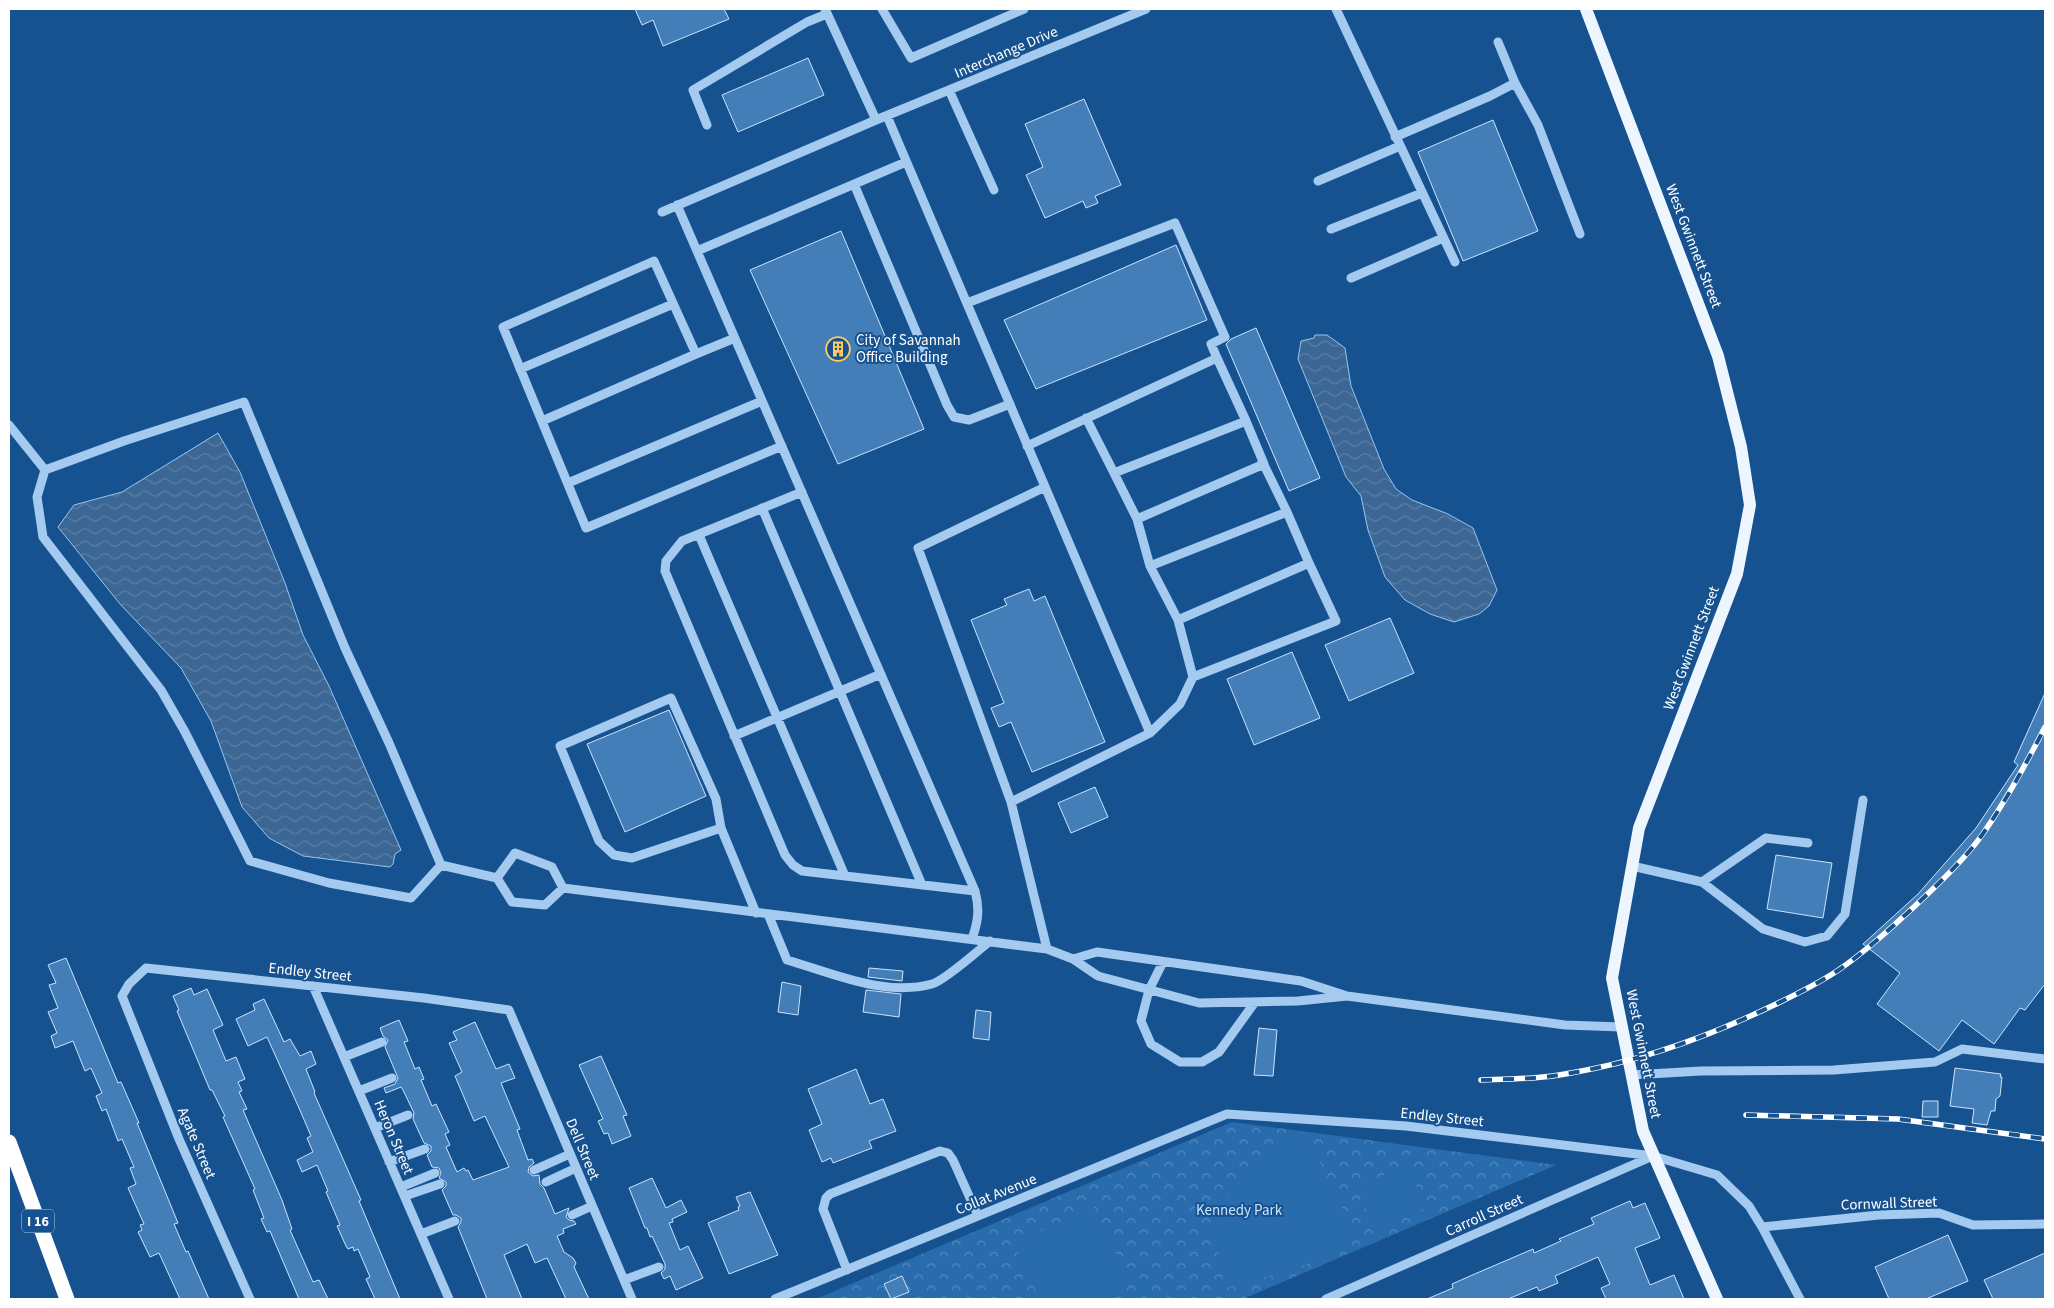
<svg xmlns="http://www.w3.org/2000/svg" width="2054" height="1308" font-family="'Source Sans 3',sans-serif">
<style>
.park{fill:url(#park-crowns)}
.pitch{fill:#296cae}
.water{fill:url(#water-waves);stroke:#96c6f2}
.building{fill:#447eb9;stroke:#cbe3fb}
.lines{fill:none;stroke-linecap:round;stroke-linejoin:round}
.minor{stroke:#a4caf0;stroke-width:9}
.major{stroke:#edf5ff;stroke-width:12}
.highway{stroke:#fff;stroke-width:15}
.rail-casing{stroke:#fff;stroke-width:5.5}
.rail{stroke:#175290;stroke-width:4;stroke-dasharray:11;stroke-linecap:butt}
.labels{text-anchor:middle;stroke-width:4;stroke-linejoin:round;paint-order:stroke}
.shield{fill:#175290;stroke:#b9cbde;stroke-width:1}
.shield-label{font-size:14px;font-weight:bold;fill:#fff}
.street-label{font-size:15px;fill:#fff;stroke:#175290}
.poi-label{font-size:15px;fill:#fff;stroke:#175290;text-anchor:start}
.park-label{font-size:15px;fill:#cbe3fb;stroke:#175290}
</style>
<defs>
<pattern id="park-crowns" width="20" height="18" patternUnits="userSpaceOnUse" patternTransform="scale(1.25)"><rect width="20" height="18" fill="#296cae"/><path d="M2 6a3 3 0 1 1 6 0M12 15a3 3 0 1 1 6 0" fill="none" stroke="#5489be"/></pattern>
<pattern id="water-waves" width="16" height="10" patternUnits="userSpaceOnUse" patternTransform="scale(1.25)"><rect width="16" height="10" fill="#3c6794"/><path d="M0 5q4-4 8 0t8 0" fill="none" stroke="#597ea4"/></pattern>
</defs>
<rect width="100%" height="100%" fill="#175290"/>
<!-- park -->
<path class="park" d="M1232,1122L1556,1165L1243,1299H816Z"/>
<!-- pitch -->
<path class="pitch" d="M1306,1133L1351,1227L1349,1246L1297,1268L1226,1288L1212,1224L1247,1167L1282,1141Z
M1407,1165L1426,1208L1375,1230L1356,1187Z
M1093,1205L1130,1283L1095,1299H1040L1014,1245Z"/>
<!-- water -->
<path class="water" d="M1315,335H1327L1345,348L1351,386L1384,469L1396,489L1412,500L1448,514L1473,528L1497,590L1489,606L1479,614L1454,622L1430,614L1405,600L1385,577L1368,530L1361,496L1346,477L1298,359L1301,341L1314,338Z
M218,433L240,472L285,583L303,635L329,686L401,850L395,854L393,864L390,867L303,856L269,838L242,807L211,721L181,668L120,604L58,527L74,505L122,492Z"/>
<!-- building -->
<path class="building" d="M635,9H724L729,19L663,46L653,20L642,25Z
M808,58L824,95L738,132L722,95Z
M1084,99L1121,185L1095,196L1098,203L1086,208L1083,201L1045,218L1026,175L1043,167L1025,124Z
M1493,120L1538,231L1463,261L1418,152Z
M841,231L924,429L838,464L750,270Z
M1176,245L1207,320L1036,389L1004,320Z
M1256,328L1320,478L1289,491L1226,344L1231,339Z
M1029,589L1034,601L1045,596L1105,742L1032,772L1011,722L999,727L991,708L1004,703L971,620L1007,605L1004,599Z
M1390,618L1414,673L1349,701L1325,645Z
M1292,652L1320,718L1254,745L1227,679Z
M2045,693V984L2025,1010L2020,1008L1994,1044L1962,1020L1939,1051L1877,1004L1900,973L1863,944L1918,894L1976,828L2018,765L2014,762Z
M669,710L706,796L625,832L587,744Z
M1095,787L1108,817L1071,833L1058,803Z
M1776,855L1832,863L1823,918L1767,909Z
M66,958L118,1083L121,1082L139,1123H137L178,1223L174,1224L186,1252L188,1251L209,1299H180L159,1253L150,1257L138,1232L142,1230L140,1225L144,1224L128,1188L136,1184L130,1168L134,1167L122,1139L118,1141L106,1109L102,1111L96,1096L102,1093L91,1068L85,1071L73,1041L55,1048L51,1036L57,1033L48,1012L58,1008L49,985L56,983L48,965Z
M869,968L903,971L902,981L868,977Z
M782,982L801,986L798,1015L778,1012Z
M191,988L194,995L207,989L223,1025L213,1030L226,1061L236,1057L245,1079L238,1082L242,1091L239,1092L247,1109L243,1110L282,1200L292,1229L290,1230L313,1282L319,1280L328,1299H299L270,1231L267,1232L261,1219L264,1218L253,1190L255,1189L223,1117L225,1116L212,1090H210L177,1011L179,1010L173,996Z
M866,990L901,994L899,1017L863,1012Z
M264,999L284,1042L290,1039L300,1056L311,1051L316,1064L306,1069L315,1092L314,1093L361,1200L359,1201L400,1299H375L366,1279L370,1277L358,1249L354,1251L353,1247L348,1249L346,1246L337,1226L340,1225L326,1192L328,1191L317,1165L302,1172L297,1160L313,1152L307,1138L311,1136L299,1108L267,1037L248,1046L236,1019L255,1010L253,1004Z
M976,1010L991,1012L989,1040L973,1038Z
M399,1020L408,1041L404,1042L415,1069L419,1067L424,1079L421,1080L432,1106L436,1104L449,1132L445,1134L450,1145L446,1147L457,1172L464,1168L466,1171L468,1170L473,1180L509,1167L485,1116L474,1121L455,1076L462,1072L449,1043L457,1040L453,1032L475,1022L496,1069L509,1064L515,1078L501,1083L520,1129L517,1130L528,1160L532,1159L534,1163L529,1167L528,1172L533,1176L539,1175L540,1184L544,1188L555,1214L569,1208L566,1217L569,1220L574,1221L576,1224L563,1229L564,1233L557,1236L564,1252L573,1258L576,1263L574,1267L589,1299H566L547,1258L535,1263L527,1244L504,1255L522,1299H487L458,1227L461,1222V1218L456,1215H453L442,1190L446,1186V1182L439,1178L441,1173L439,1168L432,1167L427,1155L431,1151V1146L424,1143L413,1119L414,1113L403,1090L401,1087L386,1093L384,1088L395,1084L398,1078L385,1047L388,1040L383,1036L380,1028Z
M1259,1028L1277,1030L1273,1076L1254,1075Z
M601,1056L627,1115L623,1116L631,1136L612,1144L608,1133L604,1134L598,1121L603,1119L579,1065Z
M1955,1068L2001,1074L2000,1077H2002L2000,1096L1996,1099L1995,1111H1991L1987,1125L1972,1123L1974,1109L1950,1106Z
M856,1069L870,1104L883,1099L896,1131L869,1141L872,1148L833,1163L831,1158L822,1162L809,1130L822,1124L808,1089Z
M1923,1101H1938V1117H1922Z
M652,1178L666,1208L681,1200L687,1212L672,1219L673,1222L669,1223L680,1250L688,1246L703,1278L676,1290L670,1276L664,1279L661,1273L665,1269V1264L652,1236L650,1237L647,1228H645L629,1188Z
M750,1192L778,1255L729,1274L708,1223L739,1210L738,1207L740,1206L736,1197Z
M1630,1201L1633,1208L1645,1203L1660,1238L1635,1248L1650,1285L1674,1275L1684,1299H1606L1601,1288L1610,1284L1598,1257L1555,1276L1558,1283L1539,1291L1537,1287L1508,1299H1427L1453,1288L1452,1284L1477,1273L1533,1249L1534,1253L1561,1241L1559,1239L1594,1224L1591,1218Z
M1948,1235L1968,1281L1926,1299H1889L1875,1267Z
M2045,1253V1299H1993L1984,1280Z
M902,1276L909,1292L891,1299L884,1284Z"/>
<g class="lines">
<!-- minor -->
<path class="minor" d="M825,9L876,120
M882,9L911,58L1024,9
M1336,9L1455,262
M1498,42L1515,83
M949,90L994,190
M887,116L1150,733L1011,802L1047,949
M707,125L693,90L807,22L827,14
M1395,137L1490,96L1515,83L1538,125L1580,234
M1318,181L1400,146
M854,184L947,405L954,417L969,420L1010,404
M677,205L975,891C980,909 978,922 972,939
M662,212L876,120L1146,9
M1331,229L1422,193
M697,251L906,162
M1351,278L1443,238
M967,303L1175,223L1225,337L1211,344L1217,358L1027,446
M735,338L696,354L654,261L503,327L586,528L782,446
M520,369L673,304
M1086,418L1114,473L1246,421L1217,358
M542,421L696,354
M9,425L45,470L37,497L43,537L161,690L185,732L250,861L329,883L411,898L441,865L497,878
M45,470L124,441L244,402L345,648L389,743L441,865
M1114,473L1137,519L1264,464L1246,421
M568,483L762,401
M802,492L682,541L666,561L665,571L785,855L793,865L802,871L975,891
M762,508L922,885
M1137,519L1150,566L1287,512L1262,461
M699,535L845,876
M1150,566L1178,620L1309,563L1287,512
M1178,620L1193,677L1336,621L1309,563
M1150,733L1180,704L1193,677
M734,736L881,674
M1011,802L918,548L1045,487
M721,828L632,858L614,855L599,841L560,746L671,698L716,799L721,828L756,913
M1632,866L1702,882L1763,929L1805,942L1827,936L1845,914L1863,800
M1702,882L1766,838L1808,843
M563,888L545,905L512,902L497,878L515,853L552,867L563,888L1047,949L1073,959L1098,976L1199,1003L1298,1001L1347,996
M768,914L787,960C832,973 884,997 932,984C944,981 979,950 990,941
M1073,959L1097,952L1301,981L1347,996L1565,1025L1621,1027
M1163,962L1149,990L1141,1021L1151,1044L1180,1062H1202L1219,1052L1255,1002
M313,986L449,1299
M344,1057L382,1042
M1631,1075L1701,1071L1834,1070L1935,1062L1962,1049L2045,1059
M359,1091L392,1078
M375,1128L408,1115
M389,1162L425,1149
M534,1170L570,1154
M546,1182L576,1168
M401,1187L435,1173
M405,1196L440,1184
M572,1215L592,1206
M1762,1227L1879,1215L1939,1213L1973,1225L2045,1224
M421,1234L455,1221
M847,1270L823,1209L826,1198L830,1194L940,1151L948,1153L953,1160L978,1216
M624,1280L659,1267
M250,1299L179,1139L122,996L129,984L146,968L424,998L509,1010L632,1299
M775,1299L1227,1114L1406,1126L1653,1156L1717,1175L1749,1206L1762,1227L1800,1299
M1326,1299L1653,1156"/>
<!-- major -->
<path class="major" d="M1586,9L1718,356L1741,447L1750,505L1737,574L1639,828L1612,978L1643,1131L1717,1299"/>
<!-- highway -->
<path class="highway" d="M9,1142L67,1299"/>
<!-- rail casing -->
<g class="rail-casing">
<path id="rail" d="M1481,1080C1511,1079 1541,1079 1571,1073C1641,1061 1710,1036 1774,1005C1795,995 1817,984 1837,971C1865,952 1890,929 1915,906C1937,885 1965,859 1982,835C2006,801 2026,764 2045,727
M1746,1115L1898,1119L2045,1139"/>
</g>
<!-- rail -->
<use href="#rail" class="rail"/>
</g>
<!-- icons -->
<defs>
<g id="building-ring" transform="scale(1.25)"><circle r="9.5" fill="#175290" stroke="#ffca63" stroke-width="1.5"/><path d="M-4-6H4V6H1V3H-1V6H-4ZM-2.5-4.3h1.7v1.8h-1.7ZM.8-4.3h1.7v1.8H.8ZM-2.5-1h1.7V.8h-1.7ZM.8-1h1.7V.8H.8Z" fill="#ffca63"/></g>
</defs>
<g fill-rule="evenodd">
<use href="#building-ring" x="838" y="349"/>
</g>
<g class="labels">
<!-- shield labels -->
<rect class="shield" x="22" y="1209.5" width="32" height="23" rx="4"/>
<g class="shield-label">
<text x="38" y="1226">I 16</text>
</g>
<!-- street labels -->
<g class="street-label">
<text transform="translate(1006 52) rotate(-23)" y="5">Interchange Drive</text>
<text transform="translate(1694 246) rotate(69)" y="5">West Gwinnett Street</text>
<text transform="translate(1691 648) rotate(-69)" y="5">West Gwinnett Street</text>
<text transform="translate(310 972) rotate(6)" y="5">Endley Street</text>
<text transform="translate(1644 1054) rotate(79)" y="5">West Gwinnett Street</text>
<text transform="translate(1442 1117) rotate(6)" y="5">Endley Street</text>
<text transform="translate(394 1137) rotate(67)" y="5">Heron Street</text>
<text transform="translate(197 1143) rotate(67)" y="5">Agate Street</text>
<text transform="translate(583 1149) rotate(67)" y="5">Dell Street</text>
<text transform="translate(996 1194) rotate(-22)" y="5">Collat Avenue</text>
<text transform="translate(1889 1203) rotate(-2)" y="5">Cornwall Street</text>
<text transform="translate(1484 1215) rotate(-24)" y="5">Carroll Street</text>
</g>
<!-- poi labels -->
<g class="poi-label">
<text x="856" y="345">City of Savannah<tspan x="856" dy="17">Office Building</tspan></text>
</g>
<!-- park labels -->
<g class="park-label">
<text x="1239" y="1215">Kennedy Park</text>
</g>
</g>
<!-- border -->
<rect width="2054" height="1308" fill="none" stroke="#ffffff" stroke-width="20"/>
</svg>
